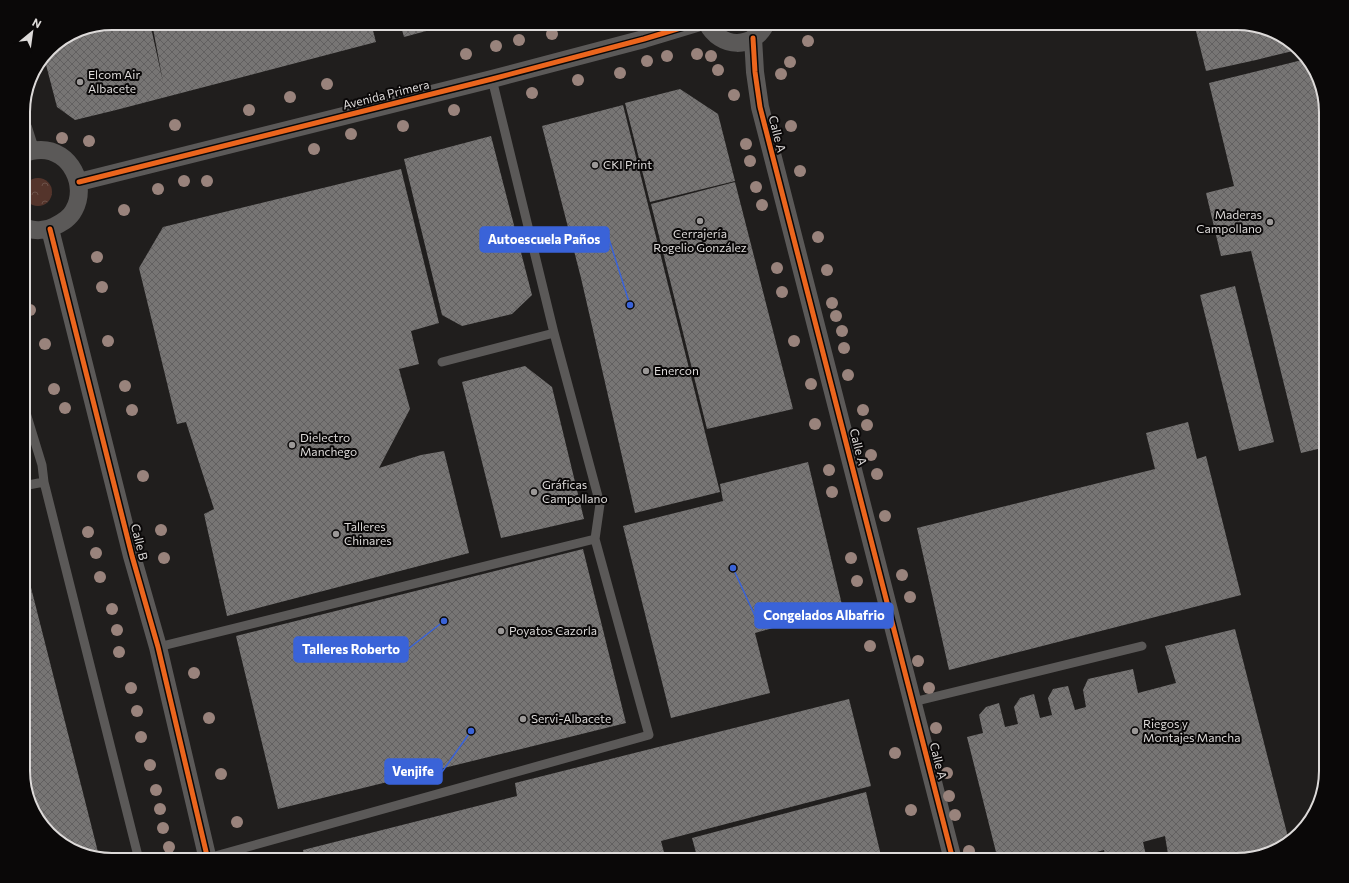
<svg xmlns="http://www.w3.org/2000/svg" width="1349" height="883" font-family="Commissioner,sans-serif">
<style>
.park{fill:url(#park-crowns)}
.building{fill:url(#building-cross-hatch)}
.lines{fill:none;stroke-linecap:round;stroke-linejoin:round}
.service{stroke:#5b5958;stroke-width:9}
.minor{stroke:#5b5958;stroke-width:18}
.cycleway-casing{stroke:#0a0808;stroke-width:8}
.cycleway{stroke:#eb651d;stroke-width:5}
.tree{fill:#99837c}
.poi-dot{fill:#9b9897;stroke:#0a0808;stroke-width:1.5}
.labels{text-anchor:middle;stroke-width:4;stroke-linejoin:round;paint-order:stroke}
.poi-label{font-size:12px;fill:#dddad9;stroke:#0a0808;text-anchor:start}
.street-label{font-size:12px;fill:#dddad9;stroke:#0a0808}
.rim{fill:none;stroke:#dddad9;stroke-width:2}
.leader{fill:none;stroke:#3a63d8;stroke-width:1.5}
.callout-dot{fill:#3a63d8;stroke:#0a0808;stroke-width:1.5}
.callout{fill:#3a63d8;stroke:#3a63d8;stroke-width:1.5}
.callout-label{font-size:13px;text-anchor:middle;font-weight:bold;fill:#fff}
</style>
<defs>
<pattern id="park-crowns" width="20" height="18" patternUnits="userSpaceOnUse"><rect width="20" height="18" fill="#54342b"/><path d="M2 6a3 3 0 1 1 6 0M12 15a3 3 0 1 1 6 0" fill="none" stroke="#6c5149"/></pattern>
<pattern id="building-cross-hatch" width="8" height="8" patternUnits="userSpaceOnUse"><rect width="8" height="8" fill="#777574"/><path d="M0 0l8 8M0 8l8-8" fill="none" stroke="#626060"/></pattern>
</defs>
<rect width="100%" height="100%" fill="#201e1d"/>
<!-- park -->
<path class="park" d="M24 192a14 14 0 1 1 28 0a14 14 0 1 1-28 0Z"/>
<!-- building -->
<path class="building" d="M112,23H150L163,82L152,23H371L376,42L116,110L75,120L57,107L44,57L49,49L78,30Z
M400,23H456L404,37Z
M1194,23H1237L1286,38L1297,50L1256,60L1206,71Z
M1306,59L1314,68L1326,112V447L1301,453L1251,251L1221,256L1206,193L1234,186L1209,83Z
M680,89L718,114L735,181L650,202L625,103Z
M623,105L720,492L635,513L581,278L542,126Z
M491,136L532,295L512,314L462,326L442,315L404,159Z
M401,169L439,323L411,331L419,364L399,369L410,409L379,468L421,455L444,451L469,553L227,616L204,514L214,509L186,422L177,424L139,268L163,227Z
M735,182L793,409L707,429L651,204Z
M1235,286L1274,442L1239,451L1200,295Z
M525,366L552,387L584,519L501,538L462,382Z
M1188,422L1197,459L1206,456L1241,595L949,670L917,528L1155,469L1146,433Z
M808,462L843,609L755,633L770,693L671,718L623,526L723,501L720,484Z
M583,549L626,723L278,809L236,636Z
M23,560H24L99,856L63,845L35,815L23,776Z
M1235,629L1289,841L1281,848L1237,860H1218V859L1213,860H1169L1165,836L1143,842L1147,860H1106L1104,850L1075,858L1076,860H998L967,737L983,733L979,715L986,707L999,703L1005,727L1018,724L1014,707L1020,698L1034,694L1040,718L1052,715L1048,698L1053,689L1068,686L1075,710L1086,707L1083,690L1088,679L1133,669L1138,693L1176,683L1165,646Z
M849,699L871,786L661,841L666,860H305L303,850L517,796L515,783Z
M866,792L882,860H698L692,838Z"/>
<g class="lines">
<!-- service -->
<path class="service" d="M492,79L554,333L600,504L595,539
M442,362L554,333
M23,403L42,465L44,482L139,860
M23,486L44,482
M158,647L595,539L649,735L208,858
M913,702L1142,646"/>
<!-- minor -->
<path class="minor" d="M707,23C720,49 754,50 766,23
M753,38L755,72L760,107L953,860
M23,128L30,150
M23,154C29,151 34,150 41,150C70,150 88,185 74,210C70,218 63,222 55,226C46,231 32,232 23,226
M79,182L492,79L644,39L697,23
M50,229L132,556L158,647L208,860"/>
<!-- cycleway casing -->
<g class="cycleway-casing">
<path id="cycleway" d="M753,38L755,72L760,107L953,860
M79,182L492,79L644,39L697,23
M50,229L132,556L158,647L208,860"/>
</g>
<!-- cycleway -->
<use href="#cycleway" class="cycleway"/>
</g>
<!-- trees -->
<g class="tree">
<circle cx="552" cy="34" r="6"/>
<circle cx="519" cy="40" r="6"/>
<circle cx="808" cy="41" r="6"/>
<circle cx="496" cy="46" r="6"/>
<circle cx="466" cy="54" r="6"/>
<circle cx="697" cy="54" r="6"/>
<circle cx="667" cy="56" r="6"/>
<circle cx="711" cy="56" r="6"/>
<circle cx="647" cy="61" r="6"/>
<circle cx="790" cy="62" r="6"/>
<circle cx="718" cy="70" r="6"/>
<circle cx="620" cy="73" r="6"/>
<circle cx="781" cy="74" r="6"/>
<circle cx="578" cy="80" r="6"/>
<circle cx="327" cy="84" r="6"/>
<circle cx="532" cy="93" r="6"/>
<circle cx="734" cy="95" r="6"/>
<circle cx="290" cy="97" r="6"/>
<circle cx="249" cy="110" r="6"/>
<circle cx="454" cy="110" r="6"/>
<circle cx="175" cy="125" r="6"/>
<circle cx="403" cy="126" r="6"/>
<circle cx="791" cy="126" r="6"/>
<circle cx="351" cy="134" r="6"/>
<circle cx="62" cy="138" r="6"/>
<circle cx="89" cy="141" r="6"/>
<circle cx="746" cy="144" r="6"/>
<circle cx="314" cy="149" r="6"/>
<circle cx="750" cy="161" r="6"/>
<circle cx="800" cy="171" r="6"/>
<circle cx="184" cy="181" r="6"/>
<circle cx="207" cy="181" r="6"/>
<circle cx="756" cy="187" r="6"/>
<circle cx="158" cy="189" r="6"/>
<circle cx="762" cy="205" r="6"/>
<circle cx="124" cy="210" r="6"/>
<circle cx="818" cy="237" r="6"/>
<circle cx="97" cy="257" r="6"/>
<circle cx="777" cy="268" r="6"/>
<circle cx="827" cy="270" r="6"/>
<circle cx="102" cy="287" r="6"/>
<circle cx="782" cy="292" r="6"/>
<circle cx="832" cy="303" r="6"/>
<circle cx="30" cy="310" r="6"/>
<circle cx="836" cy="316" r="6"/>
<circle cx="842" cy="331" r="6"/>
<circle cx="108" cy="341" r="6"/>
<circle cx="794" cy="341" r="6"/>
<circle cx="45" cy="344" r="6"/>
<circle cx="844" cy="348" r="6"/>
<circle cx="848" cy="375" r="6"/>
<circle cx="811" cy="384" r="6"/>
<circle cx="125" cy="386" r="6"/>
<circle cx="54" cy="389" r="6"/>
<circle cx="65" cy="408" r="6"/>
<circle cx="132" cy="410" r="6"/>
<circle cx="863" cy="410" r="6"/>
<circle cx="815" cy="424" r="6"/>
<circle cx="867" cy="425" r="6"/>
<circle cx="871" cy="455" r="6"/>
<circle cx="829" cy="470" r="6"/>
<circle cx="877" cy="474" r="6"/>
<circle cx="143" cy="476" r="6"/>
<circle cx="832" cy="492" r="6"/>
<circle cx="885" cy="516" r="6"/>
<circle cx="161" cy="530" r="6"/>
<circle cx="88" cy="532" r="6"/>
<circle cx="96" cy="553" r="6"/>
<circle cx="164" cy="558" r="6"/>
<circle cx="851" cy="558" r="6"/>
<circle cx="902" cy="575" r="6"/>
<circle cx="100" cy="577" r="6"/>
<circle cx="857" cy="581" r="6"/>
<circle cx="910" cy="597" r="6"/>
<circle cx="112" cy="609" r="6"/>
<circle cx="117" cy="630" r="6"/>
<circle cx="870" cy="646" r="6"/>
<circle cx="119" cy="652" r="6"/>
<circle cx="918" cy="661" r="6"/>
<circle cx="194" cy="673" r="6"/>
<circle cx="131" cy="688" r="6"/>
<circle cx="929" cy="688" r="6"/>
<circle cx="137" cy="711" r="6"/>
<circle cx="209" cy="718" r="6"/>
<circle cx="936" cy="728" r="6"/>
<circle cx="141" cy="737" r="6"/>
<circle cx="895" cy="753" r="6"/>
<circle cx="150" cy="765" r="6"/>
<circle cx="947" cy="773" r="6"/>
<circle cx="221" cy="774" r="6"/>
<circle cx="156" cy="790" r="6"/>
<circle cx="949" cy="796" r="6"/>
<circle cx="160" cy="809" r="6"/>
<circle cx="911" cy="810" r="6"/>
<circle cx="955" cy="815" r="6"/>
<circle cx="237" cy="822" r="6"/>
<circle cx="163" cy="828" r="6"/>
<circle cx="169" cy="847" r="6"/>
<circle cx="969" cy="851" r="6"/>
</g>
<!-- markers -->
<g class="poi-dot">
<circle cx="80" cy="82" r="4"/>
<circle cx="595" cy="165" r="4"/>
<circle cx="700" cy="221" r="4"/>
<circle cx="1270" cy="222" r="4"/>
<circle cx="646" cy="371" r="4"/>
<circle cx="292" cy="445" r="4"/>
<circle cx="534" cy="492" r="4"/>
<circle cx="336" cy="534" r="4"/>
<circle cx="501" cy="631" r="4"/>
<circle cx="523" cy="719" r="4"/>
<circle cx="1135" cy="731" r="4"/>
</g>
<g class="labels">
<!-- poi labels -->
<g class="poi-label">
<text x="88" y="79">Elcom Air<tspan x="88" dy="14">Albacete</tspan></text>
<text x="603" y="169">CKI Print</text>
<text x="1262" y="219" text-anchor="end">Maderas<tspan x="1262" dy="14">Campollano</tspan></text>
<text x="700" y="238" text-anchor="middle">Cerrajería<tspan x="700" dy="14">Rogelio González</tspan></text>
<text x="654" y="375">Enercon</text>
<text x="300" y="442">Dielectro<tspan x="300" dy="14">Manchego</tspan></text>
<text x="542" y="489">Gráficas<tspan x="542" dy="14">Campollano</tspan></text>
<text x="344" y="531">Talleres<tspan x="344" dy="14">Chinares</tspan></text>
<text x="509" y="635">Poyatos Cazorla</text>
<text x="531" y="723">Servi-Albacete</text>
<text x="1143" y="728">Riegos y<tspan x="1143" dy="14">Montajes Mancha</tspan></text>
</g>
<!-- street labels -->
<g class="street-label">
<text transform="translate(386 95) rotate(-14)" y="4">Avenida Primera</text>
<text transform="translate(777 134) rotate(76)" y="4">Calle A</text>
<text transform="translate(858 447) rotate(76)" y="4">Calle A</text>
<text transform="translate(139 542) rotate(76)" y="4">Calle B</text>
<text transform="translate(938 761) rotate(76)" y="4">Calle A</text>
</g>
</g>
<!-- crop -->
<path d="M0 0H1349V883H0ZM112 30H1237A82 82 0 0 1 1319 112V771A82 82 0 0 1 1237 853H112A82 82 0 0 1 30 771V112A82 82 0 0 1 112 30Z" fill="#0a0808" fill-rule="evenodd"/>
<path class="rim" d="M112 30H1237A82 82 0 0 1 1319 112V771A82 82 0 0 1 1237 853H112A82 82 0 0 1 30 771V112A82 82 0 0 1 112 30Z"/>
<!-- callouts -->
<path class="leader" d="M630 305L609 239M733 568L755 616M444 621L408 649M471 731L442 772"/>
<g class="callout-dot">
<circle cx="630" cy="305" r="4"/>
<circle cx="733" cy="568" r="4"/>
<circle cx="444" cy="621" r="4"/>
<circle cx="471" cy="731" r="4"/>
</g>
<g class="callout">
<rect x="480" y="227" width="129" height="25" rx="4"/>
<rect x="755" y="603" width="138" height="25" rx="4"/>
<rect x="294" y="637" width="114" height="25" rx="4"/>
<rect x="385" y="759" width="57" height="25" rx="4"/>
</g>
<g class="callout-label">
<text x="544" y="244">Autoescuela Paños</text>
<text x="824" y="620">Congelados Albafrio</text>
<text x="351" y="654">Talleres Roberto</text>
<text x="413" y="776">Venjife</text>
</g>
<!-- north arrow -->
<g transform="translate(32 32) rotate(29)" stroke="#0a0808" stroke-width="3" paint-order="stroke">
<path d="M0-3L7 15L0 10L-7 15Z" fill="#dddad9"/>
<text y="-6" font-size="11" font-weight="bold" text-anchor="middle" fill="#dddad9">N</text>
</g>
</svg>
